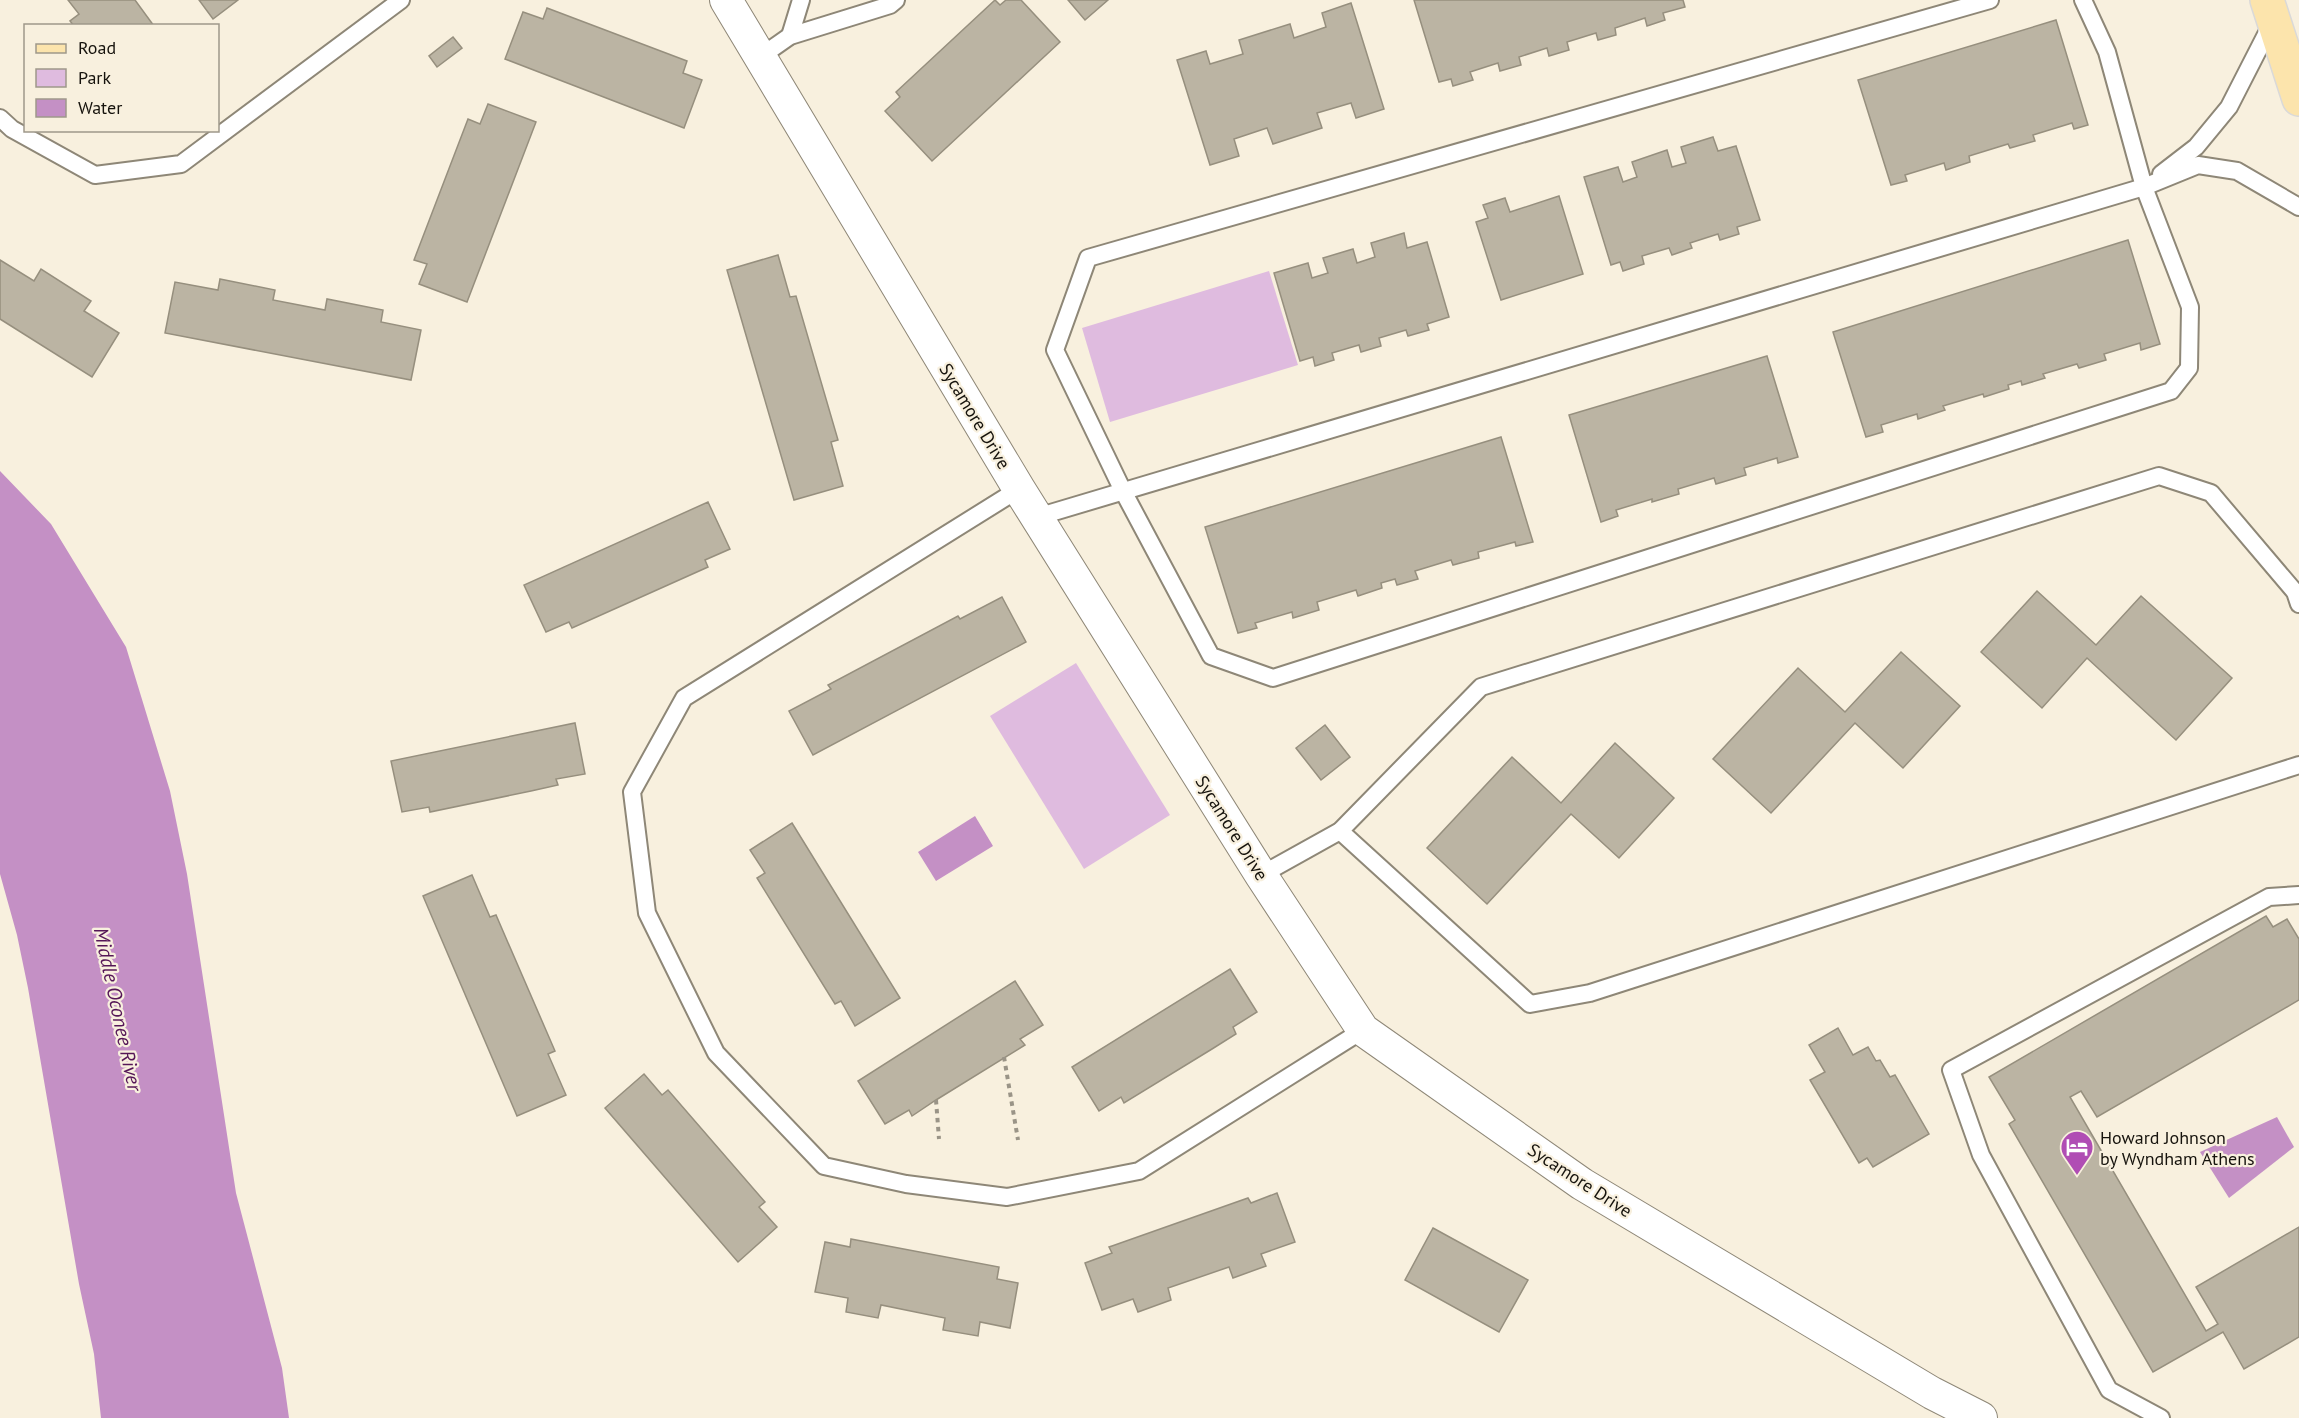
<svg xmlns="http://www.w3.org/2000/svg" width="2299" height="1418" viewBox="0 0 2299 1418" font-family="'PT Sans',sans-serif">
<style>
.green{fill:#dfbbdf}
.water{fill:#c490c5}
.building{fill:#bbb4a3;stroke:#968f7e;stroke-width:1.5}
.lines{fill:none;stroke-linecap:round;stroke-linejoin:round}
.lane-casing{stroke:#8e8777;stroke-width:20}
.street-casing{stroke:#8e8777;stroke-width:34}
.primary-casing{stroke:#dad9d8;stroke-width:36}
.path{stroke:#9a9487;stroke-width:4;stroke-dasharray:4.5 4.5;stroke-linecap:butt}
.lane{stroke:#fff;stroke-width:16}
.street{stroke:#fff;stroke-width:32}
.primary{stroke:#fce4ac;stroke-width:33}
.labels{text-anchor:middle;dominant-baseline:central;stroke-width:4.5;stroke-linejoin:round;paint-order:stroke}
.street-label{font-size:18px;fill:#16130d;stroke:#f8f0de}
.poi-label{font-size:18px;fill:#16130d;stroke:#f8f0de;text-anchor:start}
.water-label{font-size:20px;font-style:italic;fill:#551657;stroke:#f8f0de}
</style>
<rect width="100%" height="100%" fill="#f8f0de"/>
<!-- green -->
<g class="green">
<polygon points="1269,271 1298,365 1110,422 1082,328"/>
<polygon points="1076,663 1170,815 1084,869 990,716"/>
</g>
<!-- water -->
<g class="water">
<polygon points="0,471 51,524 126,647 170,791 187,874 236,1193 282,1368 289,1418 101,1418 94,1354 79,1284 28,988 17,935 0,874"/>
<polygon points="975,816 993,846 936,881 918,852"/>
<polygon points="2277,1117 2294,1147 2229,1198 2200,1152"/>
</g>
<!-- building -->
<g class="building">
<polygon points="68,0 135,0 154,26 74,26 70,21 79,14"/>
<polygon points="199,0 238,0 213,19"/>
<polygon points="995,0 1000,5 1006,0 1021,0 1060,42 932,161 885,111 900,97 896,92"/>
<polygon points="1068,0 1108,0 1085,20"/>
<polygon points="1414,0 1683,0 1685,7 1663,13 1665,20 1647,26 1645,18 1615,28 1616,35 1598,40 1596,33 1567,42 1569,50 1549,56 1547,48 1519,57 1521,65 1500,71 1498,63 1470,72 1473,80 1453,86 1451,79 1439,82"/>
<polygon points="1351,3 1384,109 1356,118 1351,103 1317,113 1322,128 1273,144 1267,128 1234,139 1239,156 1210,165 1177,60 1206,51 1210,64 1243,54 1239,40 1290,24 1294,38 1326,27 1322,13"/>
<polygon points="547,8 687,61 683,73 702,80 684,128 505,59 523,12 543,19"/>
<polygon points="2056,20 2088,125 2074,129 2072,123 2033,135 2035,141 2010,148 2008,144 1969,156 1970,162 1946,170 1944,163 1905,175 1907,181 1891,185 1858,80"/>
<polygon points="453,37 462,48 437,67 429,56"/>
<polygon points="488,104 536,122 467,302 419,284 427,264 414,260 468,119 480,124"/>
<polygon points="1713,137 1718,151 1736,146 1760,220 1737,227 1739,234 1720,240 1718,234 1690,243 1692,248 1672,255 1669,248 1642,256 1644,264 1623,271 1620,262 1611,265 1584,177 1618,167 1623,182 1637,177 1632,162 1667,150 1672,167 1686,163 1681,147"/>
<polygon points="1559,196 1583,274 1501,300 1476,222 1488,218 1483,205 1505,198 1510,212"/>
<polygon points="1404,233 1407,248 1427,242 1449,317 1427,324 1429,330 1408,336 1406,330 1379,338 1381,346 1361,352 1359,345 1332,353 1334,360 1315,366 1313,357 1300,361 1274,273 1308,263 1312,278 1328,273 1323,258 1353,249 1357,263 1375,257 1371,243"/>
<polygon points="2128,240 2160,344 2141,350 2140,343 2104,354 2106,360 2079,368 2077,364 2043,374 2045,378 2022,385 2021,381 2008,385 2009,389 1984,397 1983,394 1943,406 1945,410 1918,419 1917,414 1881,425 1883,432 1866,437 1833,332"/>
<polygon points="778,255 790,297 796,296 838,440 831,442 843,486 794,500 727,270"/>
<polygon points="0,260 34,281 41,269 91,301 84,311 119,333 92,377 0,319"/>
<polygon points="220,279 275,290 273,300 325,310 327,299 383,310 381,322 421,330 411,380 165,333 175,282 218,290"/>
<polygon points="1767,356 1798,457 1778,463 1777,458 1744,468 1746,475 1716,484 1714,478 1678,489 1679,494 1652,502 1652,499 1616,510 1618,516 1601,522 1569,415"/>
<polygon points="1501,437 1533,542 1516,546 1515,542 1478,552 1479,558 1453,565 1451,560 1415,571 1418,579 1397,585 1395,579 1381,583 1382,588 1358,596 1356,590 1317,602 1319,610 1293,618 1292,612 1255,623 1257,628 1238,633 1205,527"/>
<polygon points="708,502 730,549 705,560 708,567 572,628 569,622 546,632 524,585"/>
<polygon points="2037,591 2096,645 2141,596 2232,678 2176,740 2087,658 2042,708 1981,652"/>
<polygon points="1002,597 1026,642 813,755 789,711 831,689 828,685 958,616 960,619"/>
<polygon points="1901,652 1960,706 1903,768 1855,723 1771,813 1713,759 1798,668 1845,712"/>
<polygon points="575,723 585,774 556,779 558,785 531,791 430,812 429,807 402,812 391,761"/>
<polygon points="1325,725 1350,757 1321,780 1296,748"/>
<polygon points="1615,743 1674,798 1619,858 1571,814 1487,904 1427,848 1512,757 1561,803"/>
<polygon points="792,823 900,998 855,1026 841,1001 835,1004 757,878 765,873 750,850"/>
<polygon points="472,875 490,917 496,915 555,1051 548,1054 566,1095 517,1116 423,896"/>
<polygon points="2266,916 2273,927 2287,919 2299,939 2299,1000 2097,1117 2081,1091 2070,1097 2206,1331 2218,1324 2196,1287 2299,1227 2299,1337 2244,1369 2223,1332 2153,1372 2009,1124 2015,1120 1989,1077"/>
<polygon points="1230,969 1257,1012 1233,1027 1236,1034 1212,1049 1124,1103 1121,1097 1099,1111 1072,1067"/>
<polygon points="1015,981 1043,1025 1020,1039 1025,1045 936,1100 912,1116 909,1110 885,1124 858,1081"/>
<polygon points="1838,1028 1853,1055 1868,1047 1876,1061 1880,1060 1890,1077 1895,1075 1929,1134 1873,1167 1867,1158 1859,1163 1810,1080 1825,1072 1809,1045"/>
<polygon points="644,1074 662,1095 668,1090 765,1202 759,1207 777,1227 738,1262 605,1108"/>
<polygon points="1277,1193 1295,1242 1261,1254 1266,1266 1233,1278 1229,1267 1168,1288 1171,1300 1138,1312 1133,1299 1102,1310 1085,1263 1112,1253 1109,1247 1112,1246 1248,1198 1251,1203"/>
<polygon points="1433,1228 1528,1280 1499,1332 1405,1280"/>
<polygon points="851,1239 999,1267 997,1279 1018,1283 1010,1328 980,1322 978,1336 943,1330 945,1318 881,1305 878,1318 846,1312 848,1298 815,1292 825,1242 850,1247"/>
</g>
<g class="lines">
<defs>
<g id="lane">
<polyline points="1990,0 1088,258 1055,350 1123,491 1211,656 1273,678 2171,391 2189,368 2190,307 2144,187 2107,52 2083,0"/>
<polyline points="790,36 801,0"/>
<polyline points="760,57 790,36 890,5 896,0"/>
<polyline points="0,118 12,129 95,175 181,164 401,0"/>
<polyline points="2161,174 2196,147 2229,107 2273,21"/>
<polyline points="1019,489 684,698 632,792 647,913 716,1053 824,1166 906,1184 1007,1197 1139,1171 1363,1030"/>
<polyline points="1037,517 2144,187 2198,165 2237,171 2299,207"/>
<polyline points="1340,831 1530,1004 1590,993 2299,765"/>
<polyline points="1261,875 1340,831 1481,687 2159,476 2211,493 2295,592 2299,604"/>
<polyline points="2161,1418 2109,1390 1981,1155 1951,1070 2269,897 2299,895"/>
</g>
<polyline id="street" points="726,0 1019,489 1261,875 1363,1030 1582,1184 1932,1393 1981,1418"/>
<polyline id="primary" points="2267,0 2299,99"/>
</defs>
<!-- lane casing -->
<use href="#lane" class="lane-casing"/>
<!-- street casing -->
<use href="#street" class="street-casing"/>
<!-- primary casing -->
<use href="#primary" class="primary-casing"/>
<!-- path -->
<g class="path">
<polyline points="1004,1057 1018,1140"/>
<polyline points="936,1100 939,1139"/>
</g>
<!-- lane -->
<use href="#lane" class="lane"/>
<!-- street -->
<use href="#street" class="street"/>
<!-- primary -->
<use href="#primary" class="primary"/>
</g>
<!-- icons -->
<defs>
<symbol id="hotel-pin" viewBox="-11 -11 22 30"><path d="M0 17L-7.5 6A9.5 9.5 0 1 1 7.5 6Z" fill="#b04db4" stroke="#f8f0de"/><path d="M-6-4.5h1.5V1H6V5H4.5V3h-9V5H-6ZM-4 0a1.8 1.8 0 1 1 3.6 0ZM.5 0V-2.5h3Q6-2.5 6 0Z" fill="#fff"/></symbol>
</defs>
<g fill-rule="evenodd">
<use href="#hotel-pin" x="2058" y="1128" width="38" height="52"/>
</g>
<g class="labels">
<!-- street labels -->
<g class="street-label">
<text transform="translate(975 416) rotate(59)">Sycamore Drive</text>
<text transform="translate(1232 828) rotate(58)">Sycamore Drive</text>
<text transform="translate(1580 1180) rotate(33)">Sycamore Drive</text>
</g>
<!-- poi labels -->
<g class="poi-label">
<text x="2100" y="1137">Howard Johnson<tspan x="2100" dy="21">by Wyndham Athens</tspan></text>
</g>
<!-- water labels -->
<g class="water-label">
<text transform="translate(118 1009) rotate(78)">Middle Oconee River</text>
</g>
</g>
<!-- legend -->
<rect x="24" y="24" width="195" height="108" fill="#f8f0de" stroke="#9e988a" stroke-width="1.5"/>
<rect x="36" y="44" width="30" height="9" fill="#fce4ac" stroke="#9e988a" stroke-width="1.5"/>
<text x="78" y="54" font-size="18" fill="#16130d">Road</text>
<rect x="36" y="69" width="30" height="18" fill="#dfbbdf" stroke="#9e988a" stroke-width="1.5"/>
<text x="78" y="84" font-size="18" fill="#16130d">Park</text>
<rect x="36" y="99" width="30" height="18" fill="#c490c5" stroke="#9e988a" stroke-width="1.5"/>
<text x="78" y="114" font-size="18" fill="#16130d">Water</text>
</svg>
